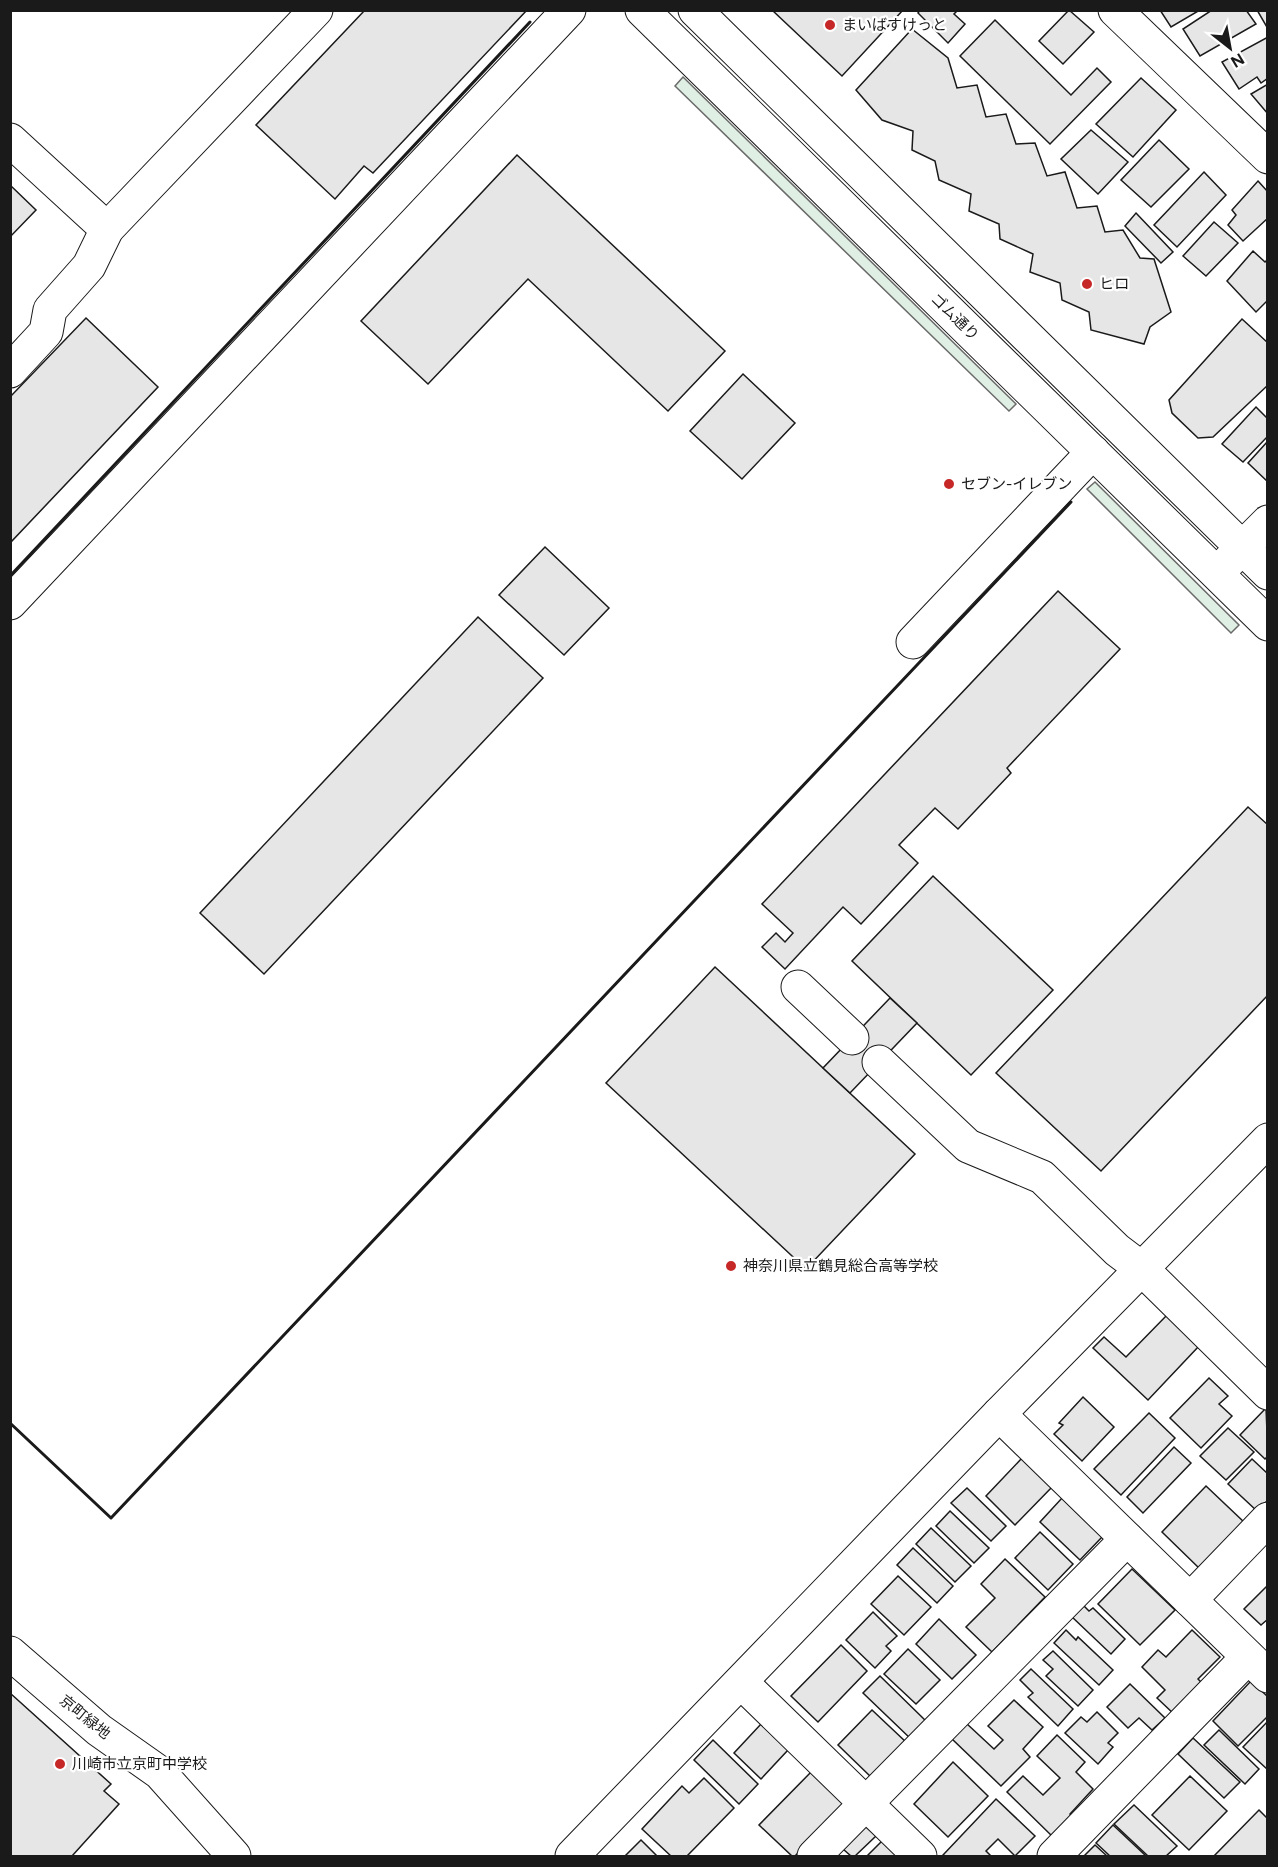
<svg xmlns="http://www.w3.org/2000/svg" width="1278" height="1867" viewBox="0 0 1278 1867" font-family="Figtree,'Noto Sans JP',sans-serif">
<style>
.green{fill:#e0efe3;stroke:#6a6a6a;stroke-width:1.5}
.building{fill:#e6e6e6;stroke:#1a1a1a;stroke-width:1.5}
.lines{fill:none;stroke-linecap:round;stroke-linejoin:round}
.minor-casing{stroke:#1a1a1a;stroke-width:35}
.minor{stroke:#fff;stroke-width:33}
.wall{stroke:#1a1a1a;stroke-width:3}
.poi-dot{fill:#c62828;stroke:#fff;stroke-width:2}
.labels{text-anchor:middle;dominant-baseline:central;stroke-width:4.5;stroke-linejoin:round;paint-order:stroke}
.poi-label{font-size:15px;fill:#1a1a1a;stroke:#fff;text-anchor:start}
.street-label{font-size:15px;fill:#1a1a1a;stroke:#fff}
</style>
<rect width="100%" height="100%" fill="#fff"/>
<!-- green -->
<g class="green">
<polygon points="683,77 1016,404 1009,411 675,86"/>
<polygon points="1095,482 1239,625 1231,633 1087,489"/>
</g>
<!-- building -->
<g class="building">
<polygon points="365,10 527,10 373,173 364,166 335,199 256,125"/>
<polygon points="772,10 903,10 842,76"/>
<polygon points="920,10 958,10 954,14 965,24 948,43 918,13"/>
<polygon points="1069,10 1094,32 1063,64 1039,41"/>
<polygon points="1160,10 1200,10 1171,27"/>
<polygon points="1212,10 1246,10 1256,24 1200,56 1183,29"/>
<polygon points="1257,10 1268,10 1268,29"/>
<polygon points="995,20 1071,95 1097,68 1111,82 1050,144 960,56"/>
<polygon points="912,29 948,58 957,88 977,85 986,117 1006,114 1016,144 1035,143 1047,176 1065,172 1077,208 1097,206 1105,232 1123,230 1140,258 1154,259 1171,312 1150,327 1144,344 1091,330 1089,312 1062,300 1060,283 1030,272 1033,254 1000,239 999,224 969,211 971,194 939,180 935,161 912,150 913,131 882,120 856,90"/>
<polygon points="1268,37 1268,78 1261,83 1257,77 1239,89 1222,62"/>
<polygon points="1141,78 1176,110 1133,157 1096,124"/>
<polygon points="1268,84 1268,114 1251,94"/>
<polygon points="1091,130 1128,162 1098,194 1061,159"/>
<polygon points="1159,140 1189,169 1151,207 1121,180"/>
<polygon points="517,155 725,351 668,411 528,279 428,384 361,321"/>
<polygon points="1204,172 1226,195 1177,247 1154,225"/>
<polygon points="1258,181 1268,192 1268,218 1243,241 1228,225 1236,215 1232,210"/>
<polygon points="10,185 36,210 10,237"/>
<polygon points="1136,213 1173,252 1161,263 1125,226"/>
<polygon points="1214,222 1238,243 1206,276 1183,256"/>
<polygon points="1253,251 1265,262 1268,259 1268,300 1256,312 1227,281"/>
<polygon points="86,318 158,387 10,543 10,397"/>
<polygon points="1242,319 1268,343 1268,385 1213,437 1198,438 1172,413 1169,400"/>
<polygon points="743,374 795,423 742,479 690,431"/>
<polygon points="1256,407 1268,419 1268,436 1243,462 1222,444"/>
<polygon points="1268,441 1268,482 1248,463"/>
<polygon points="545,547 609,608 564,655 499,595"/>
<polygon points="1058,591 1120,649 1007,768 1011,773 958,829 935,808 899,845 918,863 861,924 843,907 785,969 762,947 776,933 785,942 793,933 762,904"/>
<polygon points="478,617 543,678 264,974 200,913"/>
<polygon points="1248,807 1268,825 1268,995 1101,1171 996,1073"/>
<polygon points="933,876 1053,990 971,1075 852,961"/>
<polygon points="715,967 915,1154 806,1269 606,1083"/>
<polygon points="890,998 917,1023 850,1093 823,1068"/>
<polygon points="1167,1315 1199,1346 1148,1400 1093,1348 1104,1337 1126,1357"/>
<polygon points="1209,1378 1228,1396 1219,1404 1232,1416 1201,1448 1170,1418"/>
<polygon points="1083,1397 1114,1427 1082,1461 1054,1434 1063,1425 1059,1423"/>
<polygon points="1266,1408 1268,1456 1265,1459 1240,1435"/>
<polygon points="1149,1413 1175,1438 1121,1495 1094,1469"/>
<polygon points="1228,1428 1254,1452 1226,1480 1200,1456"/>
<polygon points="1174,1447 1191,1463 1143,1513 1127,1497"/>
<polygon points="1022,1458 1052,1487 1015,1525 986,1496"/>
<polygon points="1252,1459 1268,1474 1268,1500 1257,1511 1228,1484"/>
<polygon points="1206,1486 1245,1523 1200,1569 1162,1532"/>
<polygon points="967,1488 1006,1526 991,1541 951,1503"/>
<polygon points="1062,1498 1102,1537 1080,1560 1040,1522"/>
<polygon points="950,1511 989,1548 974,1563 936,1526"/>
<polygon points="931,1528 971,1566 955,1582 916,1544"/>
<polygon points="1040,1532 1073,1564 1048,1590 1015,1558"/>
<polygon points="913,1548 953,1586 937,1603 897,1565"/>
<polygon points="1005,1559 1045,1597 992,1652 966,1627 995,1598 981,1584"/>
<polygon points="1132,1569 1175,1610 1140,1645 1098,1604"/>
<polygon points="898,1576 931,1607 904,1635 871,1604"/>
<polygon points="1268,1585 1268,1619 1261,1625 1244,1609"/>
<polygon points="1082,1604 1089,1611 1093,1608 1125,1639 1111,1654 1071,1616"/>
<polygon points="873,1612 897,1636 886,1646 891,1651 875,1668 846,1640"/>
<polygon points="939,1619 976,1655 952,1679 916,1644"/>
<polygon points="1066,1630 1076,1640 1078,1637 1113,1670 1099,1685 1054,1643"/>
<polygon points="1192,1630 1220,1657 1198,1679 1204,1685 1175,1715 1157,1698 1165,1690 1142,1667 1158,1650 1166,1657"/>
<polygon points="841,1645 867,1671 818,1722 791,1696"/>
<polygon points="908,1649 940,1680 916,1704 884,1674"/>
<polygon points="1053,1651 1093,1690 1078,1706 1046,1676 1053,1669 1043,1660"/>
<polygon points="1031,1669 1073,1709 1058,1726 1028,1697 1033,1693 1020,1680"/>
<polygon points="880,1676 928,1723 912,1740 863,1693"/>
<polygon points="1251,1681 1268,1697 1268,1716 1238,1746 1213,1721"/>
<polygon points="1130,1684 1165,1718 1152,1730 1139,1718 1128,1728 1107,1707"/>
<polygon points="10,1693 111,1784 104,1791 119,1804 72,1856 10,1856"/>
<polygon points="1014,1700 1043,1727 1023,1749 1030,1757 1001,1786 951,1738 966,1723 994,1749 1003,1740 988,1726"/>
<polygon points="872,1710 907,1743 872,1778 838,1745"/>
<polygon points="1097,1712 1118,1733 1108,1743 1113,1747 1098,1764 1065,1733 1081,1717 1087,1722"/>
<polygon points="1268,1721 1268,1769 1267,1769 1243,1747"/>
<polygon points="761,1724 788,1750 761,1779 734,1753"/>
<polygon points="1219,1730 1259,1769 1245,1784 1204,1745"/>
<polygon points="1057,1735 1085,1762 1076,1772 1093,1789 1070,1814 1073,1818 1054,1838 1007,1792 1023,1776 1043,1795 1060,1778 1037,1756"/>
<polygon points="1193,1738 1240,1782 1224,1798 1178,1754"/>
<polygon points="713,1740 758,1784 739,1804 694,1760"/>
<polygon points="953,1762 988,1796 948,1837 914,1804"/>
<polygon points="813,1770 847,1803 795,1856 792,1856 759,1825"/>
<polygon points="1190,1776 1227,1811 1189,1850 1152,1815"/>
<polygon points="704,1778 734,1808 687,1856 671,1856 642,1829 682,1786 689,1793"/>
<polygon points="996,1799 1035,1836 1015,1856 998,1839 986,1851 991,1856 945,1856 943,1855"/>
<polygon points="1134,1805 1177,1846 1166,1856 1148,1856 1114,1824"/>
<polygon points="1259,1810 1268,1819 1268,1856 1214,1856"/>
<polygon points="1113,1825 1146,1856 1110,1856 1096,1843"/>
<polygon points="865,1826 876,1836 855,1856 851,1856 843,1849"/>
<polygon points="641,1840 657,1856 625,1856"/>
<polygon points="883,1840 900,1856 867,1856"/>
<polygon points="1095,1845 1107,1856 1084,1856"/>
</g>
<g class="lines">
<defs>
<g id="minor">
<polyline points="642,10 1268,624"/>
<polyline points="695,10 1268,573"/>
<polyline points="1115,10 1268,157"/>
<polyline points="10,140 107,229"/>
<polyline points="10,371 46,332 50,310 89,266 107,229 316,10"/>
<polyline points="1227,563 1268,522"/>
<polyline points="10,603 569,10"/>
<polyline points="913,642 1093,452"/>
<polyline points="798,987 852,1038"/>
<polyline points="879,1062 968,1146 1042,1177 1117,1250 1142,1269 1268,1393"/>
<polyline points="999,1414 1268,1676"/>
<polyline points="1190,1600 1268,1519"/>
<polyline points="10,1653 99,1730 160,1773 234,1856"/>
<polyline points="741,1682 920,1856"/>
<polyline points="572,1856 999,1414 1268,1140"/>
<polyline points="814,1856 1127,1539"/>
<polyline points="1054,1856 1248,1657"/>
</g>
</defs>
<!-- minor casing -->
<use href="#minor" class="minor-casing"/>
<!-- minor -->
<use href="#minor" class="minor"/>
<!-- wall -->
<g class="wall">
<polyline points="10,576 530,22"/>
<polyline points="10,1423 111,1518 1071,502"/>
</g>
</g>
<!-- markers -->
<g class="poi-dot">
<circle cx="830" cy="25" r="6"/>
<circle cx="1087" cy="284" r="6"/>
<circle cx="949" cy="484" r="6"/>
<circle cx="731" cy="1266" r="6"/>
<circle cx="60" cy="1764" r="6"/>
</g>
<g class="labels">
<!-- poi labels -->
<g class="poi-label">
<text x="842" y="25">まいばすけっと</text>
<text x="1099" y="284">ヒロ</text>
<text x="961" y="484">セブン-イレブン</text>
<text x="743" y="1266">神奈川県立鶴見総合高等学校</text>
<text x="72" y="1764">川崎市立京町中学校</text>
</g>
<!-- street labels -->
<g class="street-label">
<text transform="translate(955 317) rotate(44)">ゴム通り</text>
<text transform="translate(85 1717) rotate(39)">京町緑地</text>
</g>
</g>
<!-- border -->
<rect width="1278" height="1867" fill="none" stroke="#1a1a1a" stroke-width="24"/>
<!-- north arrow -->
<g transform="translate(1230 48) rotate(149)" stroke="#ffffff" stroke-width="4.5" paint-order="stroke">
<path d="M0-4.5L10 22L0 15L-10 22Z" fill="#1a1a1a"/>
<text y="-9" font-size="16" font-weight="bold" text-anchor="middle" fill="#1a1a1a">N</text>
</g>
</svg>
